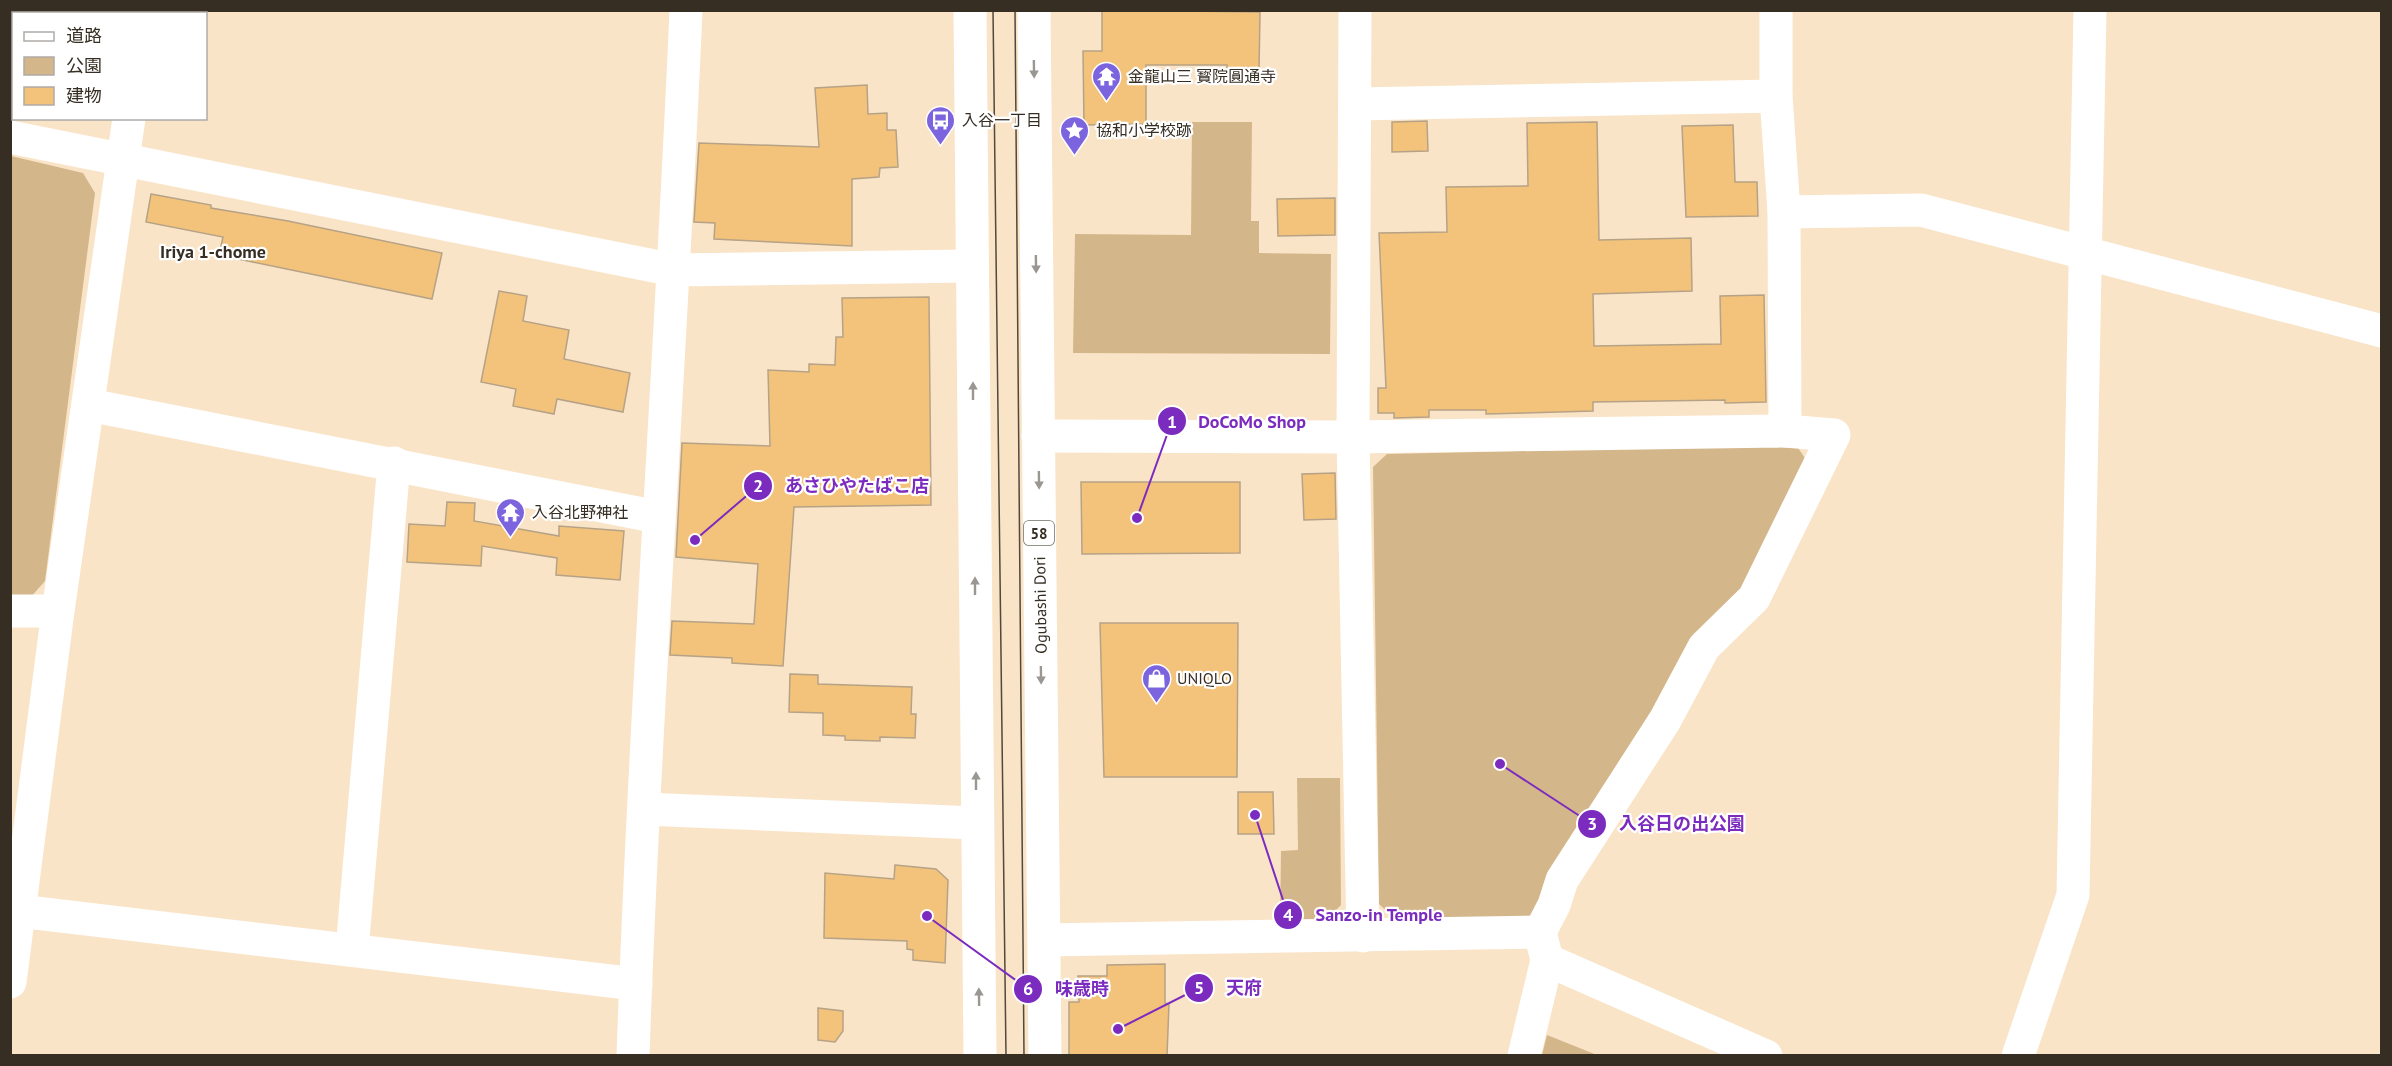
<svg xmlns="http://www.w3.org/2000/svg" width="2392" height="1066" viewBox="0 0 2392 1066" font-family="'PT Sans','Noto Sans JP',sans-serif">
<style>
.green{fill:#d4b68b}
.building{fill:#f3c37c;stroke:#b6a286;stroke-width:1.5}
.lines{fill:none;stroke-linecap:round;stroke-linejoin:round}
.minor{stroke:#fff;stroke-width:33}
.major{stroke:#fff;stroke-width:33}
.tram{stroke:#52483b;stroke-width:1.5}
.oneway{fill:#9a9691}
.labels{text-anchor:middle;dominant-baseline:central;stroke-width:4.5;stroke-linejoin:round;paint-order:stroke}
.shield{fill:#fff;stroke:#726d65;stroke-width:1.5}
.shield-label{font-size:15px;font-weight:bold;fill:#362e23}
.poi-label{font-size:16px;fill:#362e23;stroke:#fff;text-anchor:start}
.street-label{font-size:16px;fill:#362e23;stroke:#fff}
.neighbourhood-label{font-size:18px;font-weight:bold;fill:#362e23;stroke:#fff}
.leader{fill:none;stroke:#7b2cbf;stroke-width:2}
.callout-dot{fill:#7b2cbf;stroke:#fff;stroke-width:2}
.mark-label{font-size:18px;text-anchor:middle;font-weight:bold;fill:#fff}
.callout-label{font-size:18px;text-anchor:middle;font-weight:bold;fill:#7b2cbf;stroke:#fff;stroke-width:4.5;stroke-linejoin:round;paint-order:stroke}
</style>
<rect width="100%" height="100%" fill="#fae4c7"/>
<!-- green -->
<g class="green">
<polygon points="1192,122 1252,122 1251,221 1259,221 1259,253 1331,254 1330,354 1073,353 1075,234 1191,235"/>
<polygon points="11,156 83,173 95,193 45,581 30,598 11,598"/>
<polygon points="1796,445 1809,464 1750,587 1530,919 1397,921 1379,904 1373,467 1387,454"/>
<polygon points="1297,778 1340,778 1341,905 1325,921 1280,921 1281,851 1298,850"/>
<polygon points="1547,1035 1597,1055 1542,1055"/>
</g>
<!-- building -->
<g class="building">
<polygon points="1102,10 1260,12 1259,71 1227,71 1227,65 1146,65 1146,124 1084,125 1083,51 1102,51"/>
<polygon points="867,85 868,114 887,113 887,130 896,130 898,167 880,168 879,177 852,179 852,246 714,239 715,223 694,222 699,143 819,147 815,88"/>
<polygon points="1427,121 1428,151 1392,152 1392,122"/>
<polygon points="1597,122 1599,240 1691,238 1692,291 1593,294 1594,346 1721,344 1720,296 1764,295 1766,402 1725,403 1725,400 1593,402 1593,411 1486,414 1486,410 1429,410 1429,417 1394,418 1394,413 1378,413 1378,388 1386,388 1379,233 1447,232 1446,187 1528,186 1527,123"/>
<polygon points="1733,125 1735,182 1757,182 1758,216 1686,217 1682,126"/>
<polygon points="151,194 211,205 211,208 288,221 442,253 432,299 219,255 223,237 146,222"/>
<polygon points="1335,198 1335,235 1278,236 1277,199"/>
<polygon points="499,291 527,296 523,321 569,330 564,359 630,373 623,412 557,399 554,414 513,406 516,389 481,382"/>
<polygon points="929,297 931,505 794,507 783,666 732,663 732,658 670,655 672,621 754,624 758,564 676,557 682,443 770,446 768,370 809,372 809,364 835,365 836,337 843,337 842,298"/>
<polygon points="1335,473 1336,519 1304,520 1302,474"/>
<polygon points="1081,482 1240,482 1240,553 1082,554"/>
<polygon points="447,502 475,503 474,521 559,536 559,526 624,531 620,580 556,575 557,558 482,546 481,566 407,562 409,524 445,526"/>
<polygon points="1100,623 1238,623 1237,777 1104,777"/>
<polygon points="790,674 818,675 818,684 912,687 911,714 916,714 915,738 880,737 880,741 845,740 845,736 823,735 823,713 789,712"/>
<polygon points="1238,792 1273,792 1274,834 1238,834"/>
<polygon points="895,865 936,869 948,880 945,963 913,960 913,950 907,949 907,941 824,938 825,873 894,879"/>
<polygon points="1165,964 1165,1003 1169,1004 1167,1056 1069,1056 1069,1002 1079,1002 1078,976 1107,976 1107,965"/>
<polygon points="818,1008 843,1011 843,1031 835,1042 818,1040"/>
</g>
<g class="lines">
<!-- minor -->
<g class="minor">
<polyline points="1355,10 1353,437 1363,936"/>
<polyline points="1776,10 1776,96 1784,212 1785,431"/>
<polyline points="144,14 144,10"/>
<polyline points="1355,104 1776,96"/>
<polyline points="10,137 674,270 972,266"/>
<polyline points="1784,212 1921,210 2382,331"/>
<polyline points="89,405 658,517"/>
<polyline points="1038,436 1353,437 1785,431 1834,435 1754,598 1704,647 1665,720 1562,880 1554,905 1540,932 1547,960 1524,1056"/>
<polyline points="10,611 58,611"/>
<polyline points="644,809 976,823"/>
<polyline points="19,911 636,984"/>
<polyline points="1044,940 1540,932"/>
<polyline points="352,950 394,463"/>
<polyline points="1547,960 1766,1056"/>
<polyline points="10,982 58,611 129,118"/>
<path d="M 633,1056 C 645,707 671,359 686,10"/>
<polyline points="2018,1056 2073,895 2090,10"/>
</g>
<!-- major -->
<g class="major">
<polyline points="970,10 980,1056"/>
<polyline points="1034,10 1045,1056"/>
</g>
<!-- tram -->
<g class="tram">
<polyline points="993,10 1006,1056"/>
<polyline points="1015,10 1024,1056"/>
</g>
</g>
<!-- one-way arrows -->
<defs><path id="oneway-solid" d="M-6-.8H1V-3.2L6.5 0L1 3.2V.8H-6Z" transform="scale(1.5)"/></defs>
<g class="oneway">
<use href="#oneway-solid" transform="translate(1034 69) rotate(89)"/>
<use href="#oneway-solid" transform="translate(1036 264) rotate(89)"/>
<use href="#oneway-solid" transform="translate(973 391) rotate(-90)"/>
<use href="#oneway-solid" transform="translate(1039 480) rotate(89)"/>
<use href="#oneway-solid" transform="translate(975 586) rotate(-90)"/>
<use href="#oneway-solid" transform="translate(1041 675) rotate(89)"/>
<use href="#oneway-solid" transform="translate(976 781) rotate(-90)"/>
<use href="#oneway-solid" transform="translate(979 997) rotate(-91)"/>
</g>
<!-- icons -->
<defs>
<symbol id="temple-pin" viewBox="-11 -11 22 30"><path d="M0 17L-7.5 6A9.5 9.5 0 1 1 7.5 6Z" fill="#7d64df" stroke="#fff"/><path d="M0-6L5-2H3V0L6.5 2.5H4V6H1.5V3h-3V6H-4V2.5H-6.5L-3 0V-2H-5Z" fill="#fff"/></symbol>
<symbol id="bus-pin" viewBox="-11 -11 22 30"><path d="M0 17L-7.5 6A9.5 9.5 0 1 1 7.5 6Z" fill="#7d64df" stroke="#fff"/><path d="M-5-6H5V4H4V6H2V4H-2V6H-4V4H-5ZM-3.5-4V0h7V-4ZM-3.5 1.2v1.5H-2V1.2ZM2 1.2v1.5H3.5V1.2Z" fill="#fff"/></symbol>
<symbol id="sight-pin" viewBox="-11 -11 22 30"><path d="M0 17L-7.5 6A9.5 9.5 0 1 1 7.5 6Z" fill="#7d64df" stroke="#fff"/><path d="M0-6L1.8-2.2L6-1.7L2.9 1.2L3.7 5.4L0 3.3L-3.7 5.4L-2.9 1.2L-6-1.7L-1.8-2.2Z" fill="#fff"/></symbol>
<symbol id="shop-pin" viewBox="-11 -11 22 30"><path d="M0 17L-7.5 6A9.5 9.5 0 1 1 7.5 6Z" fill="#7d64df" stroke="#fff"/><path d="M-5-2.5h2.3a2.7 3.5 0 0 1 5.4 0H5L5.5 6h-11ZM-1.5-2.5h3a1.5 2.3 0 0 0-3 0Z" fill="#fff"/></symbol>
</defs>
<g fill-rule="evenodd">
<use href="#temple-pin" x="1090" y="60" width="33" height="45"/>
<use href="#bus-pin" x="924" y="104" width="33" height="45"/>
<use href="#sight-pin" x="1058" y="114" width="33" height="45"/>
<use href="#temple-pin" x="494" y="496" width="33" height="45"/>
<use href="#shop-pin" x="1140" y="662" width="33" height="45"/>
</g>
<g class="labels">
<!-- shield labels -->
<rect class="shield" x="1024" y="521" width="30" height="24" rx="4.5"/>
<g class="shield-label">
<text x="1039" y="533">58</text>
</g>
<!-- poi labels -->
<g class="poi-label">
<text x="1128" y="76">金龍山三 寳院圓通寺</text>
<text x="962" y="120">入谷一丁目</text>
<text x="1096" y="130">協和小学校跡</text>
<text x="532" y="512">入谷北野神社</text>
<text x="1177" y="678">UNIQLO</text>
</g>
<!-- street labels -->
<g class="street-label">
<text transform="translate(1040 605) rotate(-91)">Ogubashi Dori</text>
</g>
<!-- neighbourhood labels -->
<g class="neighbourhood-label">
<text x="213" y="251">Iriya 1-chome</text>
</g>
</g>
<!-- callouts -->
<path class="leader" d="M1137 518L1172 421M695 540L758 486M1500 764L1592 824M1255 815L1288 915M1118 1029L1199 988M927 916L1028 989"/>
<g class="callout-dot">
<circle cx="1137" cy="518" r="6"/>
<circle cx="695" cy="540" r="6"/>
<circle cx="1500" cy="764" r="6"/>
<circle cx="1255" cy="815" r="6"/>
<circle cx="1118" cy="1029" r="6"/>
<circle cx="927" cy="916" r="6"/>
<circle cx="1172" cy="421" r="15"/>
<circle cx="758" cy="486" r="15"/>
<circle cx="1592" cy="824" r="15"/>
<circle cx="1288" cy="915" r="15"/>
<circle cx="1199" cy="988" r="15"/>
<circle cx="1028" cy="989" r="15"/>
</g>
<g class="mark-label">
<text x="1172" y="428">1</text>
<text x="758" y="492">2</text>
<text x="1592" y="830">3</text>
<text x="1288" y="921">4</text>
<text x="1199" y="994">5</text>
<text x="1028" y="995">6</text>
</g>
<g class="callout-label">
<text x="1252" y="428">DoCoMo Shop</text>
<text x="857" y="492">あさひやたばこ店</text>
<text x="1682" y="830">入谷日の出公園</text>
<text x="1379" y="921">Sanzo-in Temple</text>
<text x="1244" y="994">天府</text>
<text x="1082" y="995">味歳時</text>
</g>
<!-- border -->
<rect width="2392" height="1066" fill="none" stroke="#362e23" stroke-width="24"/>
<!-- legend -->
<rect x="12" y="12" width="195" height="108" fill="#ffffff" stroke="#afaba7" stroke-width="1.5"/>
<rect x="24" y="32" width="30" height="9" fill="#ffffff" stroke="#afaba7" stroke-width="1.5"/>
<text x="66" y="42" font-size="18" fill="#362e23">道路</text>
<rect x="24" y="57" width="30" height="18" fill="#d4b68b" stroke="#afaba7" stroke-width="1.5"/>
<text x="66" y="72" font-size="18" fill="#362e23">公園</text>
<rect x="24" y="87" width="30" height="18" fill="#f3c37c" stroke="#afaba7" stroke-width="1.5"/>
<text x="66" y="102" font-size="18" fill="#362e23">建物</text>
</svg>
